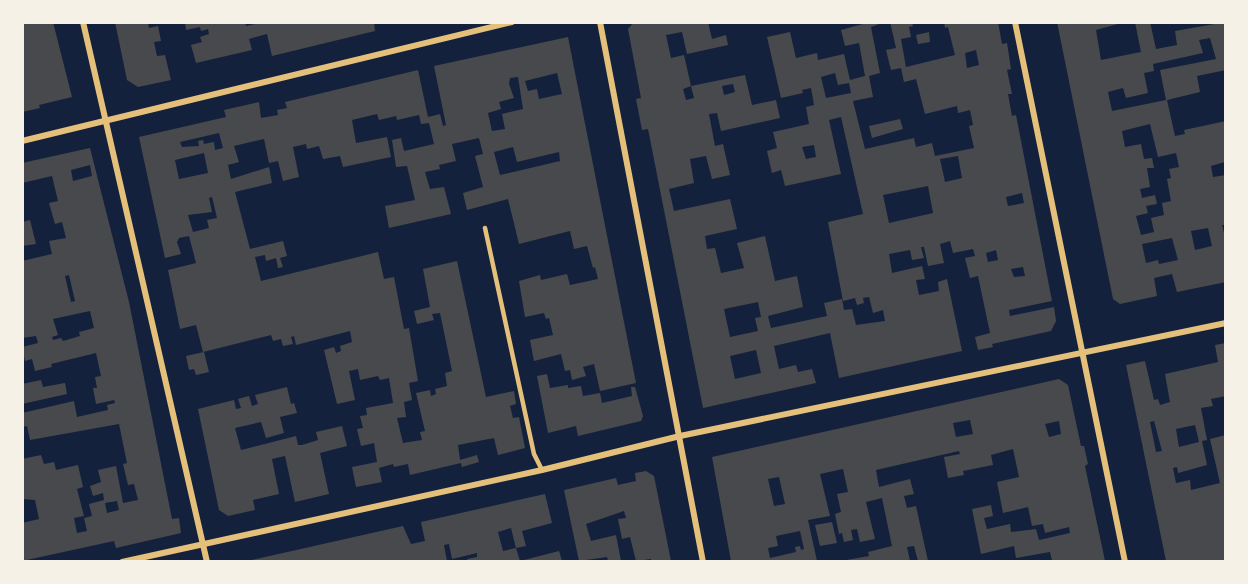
<svg xmlns="http://www.w3.org/2000/svg" width="1248" height="584" viewBox="0 0 1248 584" font-family="'Libre Baskerville',serif">
<style>
.building{fill:#48494c;fill-rule:evenodd}
.lines{fill:none;stroke-linecap:round;stroke-linejoin:round}
.service{stroke:#e5c07b;stroke-width:4.5}
.minor{stroke:#e5c07b;stroke-width:6}
</style>
<rect width="100%" height="100%" fill="#14213d"/>
<!-- building -->
<g class="building">
<polygon points="22,22 53,22 72,97 39,105 40,108 22,112"/>
<polygon points="115,22 148,22 149,28 158,26 161,41 154,42 157,56 165,55 171,80 138,87 127,80"/>
<polygon points="185,22 245,22 246,26 264,22 374,22 375,31 272,56 267,34 249,39 252,50 196,63 191,45 202,42 200,37 209,34 208,29 201,31 200,27 186,30"/>
<path d="M 634,22 L 708,22 L 712,39 L 726,35 L 728,45 L 687,54 L 682,32 L 666,35 L 671,58 L 684,55 L 691,86 L 683,89 L 686,100 L 694,98 L 691,86 L 745,75 L 752,105 L 776,100 L 780,118 L 721,131 L 717,113 L 709,114 L 715,146 L 723,144 L 730,175 L 712,179 L 706,156 L 690,159 L 694,183 L 669,189 L 674,211 L 730,199 L 737,229 L 705,236 L 707,249 L 715,248 L 721,273 L 744,268 L 737,243 L 765,236 L 775,281 L 797,276 L 803,307 L 768,316 L 771,328 L 827,316 L 824,303 L 842,299 L 844,310 L 852,309 L 856,325 L 885,321 L 883,310 L 873,313 L 869,297 L 863,298 L 864,303 L 857,305 L 855,298 L 843,301 L 828,222 L 863,214 L 841,117 L 829,120 L 841,174 L 785,186 L 781,170 L 772,173 L 767,151 L 777,148 L 773,132 L 809,124 L 806,107 L 814,105 L 811,88 L 802,90 L 803,93 L 781,98 L 767,37 L 790,32 L 796,58 L 817,53 L 818,60 L 844,54 L 850,80 L 865,76 L 859,43 L 845,46 L 841,30 L 870,22 L 885,22 L 871,27 L 880,73 L 869,76 L 873,97 L 853,101 L 865,149 L 914,138 L 916,147 L 932,143 L 935,156 L 974,148 L 969,126 L 973,125 L 970,110 L 958,113 L 957,106 L 925,114 L 916,79 L 904,82 L 901,68 L 891,70 L 886,50 L 896,48 L 890,22 L 912,22 L 913,26 L 909,27 L 911,37 L 901,39 L 906,67 L 955,55 L 948,27 L 945,28 L 944,22 L 998,22 L 1002,44 L 1007,43 L 1011,69 L 1007,70 L 1012,94 L 1008,94 L 1012,116 L 1016,115 L 1052,301 L 1009,310 L 1010,316 L 1054,307 L 1056,321 L 1051,331 L 992,344 L 993,347 L 978,350 L 975,337 L 990,333 L 978,276 L 970,278 L 965,258 L 975,256 L 973,249 L 953,253 L 950,241 L 940,244 L 944,263 L 928,266 L 924,247 L 921,247 L 924,258 L 912,260 L 910,250 L 889,254 L 892,273 L 922,266 L 925,279 L 916,280 L 919,295 L 939,291 L 938,282 L 947,279 L 962,351 L 839,378 L 830,333 L 774,346 L 779,369 L 796,365 L 798,372 L 812,369 L 816,383 L 703,408 L 648,129 L 642,130 L 636,99 L 641,98 L 628,29 ZM 976,50 L 979,65 L 967,68 L 965,53 ZM 835,73 L 838,85 L 849,83 L 851,93 L 826,98 L 821,77 ZM 733,84 L 735,92 L 724,95 L 722,86 ZM 814,145 L 816,157 L 806,159 L 802,147 ZM 958,156 L 962,178 L 945,182 L 940,159 ZM 928,186 L 933,213 L 889,223 L 883,195 ZM 1022,193 L 1024,203 L 1008,206 L 1006,197 ZM 996,250 L 998,260 L 988,262 L 986,253 ZM 1023,267 L 1025,276 L 1014,277 L 1011,269 ZM 758,302 L 761,317 L 755,318 L 758,331 L 730,337 L 724,309 ZM 756,350 L 761,373 L 735,379 L 730,356 Z"/>
<path d="M 1057,22 L 1125,22 L 1096,30 L 1101,60 L 1141,52 L 1135,22 L 1150,22 L 1156,49 L 1177,45 L 1175,31 L 1226,22 L 1226,70 L 1197,76 L 1200,92 L 1167,100 L 1175,136 L 1185,134 L 1184,130 L 1226,121 L 1225,162 L 1211,166 L 1213,177 L 1226,175 L 1226,225 L 1222,225 L 1226,241 L 1226,282 L 1177,292 L 1172,274 L 1154,278 L 1157,296 L 1120,304 L 1113,299 ZM 1210,38 L 1216,59 L 1160,70 L 1166,100 L 1112,111 L 1108,92 L 1123,88 L 1126,98 L 1148,93 L 1144,73 L 1154,71 L 1153,64 L 1203,53 L 1199,40 ZM 1150,124 L 1158,157 L 1176,153 L 1179,167 L 1169,169 L 1171,178 L 1167,179 L 1171,201 L 1162,203 L 1164,215 L 1151,218 L 1154,232 L 1141,235 L 1136,216 L 1148,213 L 1146,206 L 1157,204 L 1155,195 L 1142,198 L 1140,189 L 1150,187 L 1147,168 L 1154,168 L 1152,158 L 1144,159 L 1141,144 L 1125,147 L 1122,131 ZM 1208,228 L 1212,246 L 1195,250 L 1191,231 ZM 1172,238 L 1178,260 L 1159,264 L 1158,260 L 1146,263 L 1142,244 Z"/>
<polygon points="929,32 930,42 918,44 916,35"/>
<path d="M 568,37 L 636,383 L 600,391 L 594,364 L 583,367 L 586,376 L 572,380 L 570,370 L 565,371 L 561,354 L 534,361 L 530,340 L 553,335 L 549,318 L 546,319 L 544,313 L 525,317 L 519,281 L 540,275 L 541,280 L 567,274 L 570,285 L 598,279 L 595,267 L 593,268 L 587,246 L 574,249 L 570,231 L 519,244 L 508,199 L 467,210 L 463,193 L 483,187 L 475,156 L 483,154 L 479,138 L 452,144 L 456,161 L 439,165 L 440,169 L 425,172 L 430,189 L 444,187 L 451,214 L 389,228 L 385,206 L 415,200 L 407,166 L 396,167 L 392,140 L 401,138 L 404,151 L 434,144 L 429,123 L 421,124 L 419,115 L 397,120 L 396,116 L 379,120 L 377,114 L 352,120 L 356,143 L 387,137 L 391,157 L 343,167 L 340,156 L 323,159 L 319,146 L 307,149 L 306,144 L 293,147 L 299,177 L 283,181 L 278,161 L 269,163 L 264,139 L 234,146 L 239,162 L 228,165 L 231,179 L 269,167 L 272,183 L 235,192 L 250,249 L 283,241 L 287,256 L 280,258 L 283,267 L 278,268 L 276,258 L 266,261 L 265,255 L 255,257 L 261,281 L 378,252 L 384,279 L 394,277 L 404,329 L 409,328 L 418,381 L 409,383 L 412,400 L 404,402 L 406,417 L 397,418 L 403,443 L 422,440 L 420,432 L 425,431 L 416,393 L 430,390 L 431,396 L 436,394 L 435,389 L 447,386 L 445,373 L 452,371 L 440,313 L 432,314 L 434,320 L 417,324 L 414,311 L 430,307 L 423,269 L 457,261 L 486,397 L 514,391 L 516,404 L 510,406 L 513,418 L 519,417 L 525,448 L 498,455 L 494,438 L 458,445 L 460,460 L 477,455 L 479,462 L 462,467 L 461,463 L 410,475 L 408,464 L 394,467 L 393,464 L 379,468 L 382,482 L 356,487 L 352,467 L 377,462 L 374,443 L 361,446 L 357,429 L 363,428 L 360,416 L 367,415 L 366,408 L 393,403 L 389,378 L 380,380 L 378,376 L 360,380 L 358,369 L 349,371 L 355,400 L 337,404 L 324,350 L 334,347 L 336,353 L 341,351 L 340,346 L 352,342 L 350,331 L 296,345 L 294,336 L 291,337 L 293,344 L 283,346 L 281,339 L 273,341 L 271,335 L 203,352 L 196,325 L 180,329 L 168,270 L 196,263 L 189,236 L 179,238 L 177,242 L 181,254 L 165,258 L 139,137 L 226,117 L 224,110 L 259,102 L 261,118 L 278,115 L 277,110 L 287,108 L 285,102 L 418,70 L 428,117 L 440,114 L 443,126 L 446,125 L 434,66 ZM 557,73 L 562,94 L 539,99 L 537,89 L 528,91 L 525,81 ZM 518,77 L 523,109 L 502,114 L 505,129 L 492,131 L 488,113 L 501,109 L 499,102 L 514,98 L 509,84 L 510,78 ZM 219,133 L 223,148 L 215,150 L 214,142 L 204,144 L 203,140 L 198,141 L 199,146 L 182,147 L 180,142 ZM 513,147 L 517,162 L 559,152 L 560,161 L 500,175 L 494,152 ZM 204,153 L 208,173 L 179,179 L 175,160 ZM 212,197 L 217,218 L 207,220 L 209,228 L 193,232 L 188,215 L 212,212 L 209,198 Z"/>
<polygon points="900,119 903,129 872,138 869,126"/>
<path d="M 90,148 L 129,302 L 172,519 L 179,518 L 181,533 L 116,548 L 114,541 L 22,561 L 22,523 L 39,519 L 35,500 L 22,499 L 22,459 L 41,455 L 44,464 L 54,462 L 56,470 L 78,465 L 83,487 L 77,489 L 84,516 L 74,518 L 77,533 L 87,531 L 84,518 L 92,516 L 89,504 L 104,500 L 103,493 L 93,496 L 90,486 L 101,482 L 98,470 L 116,466 L 123,503 L 138,500 L 134,484 L 128,485 L 123,464 L 127,463 L 119,424 L 30,440 L 27,426 L 22,427 L 22,413 L 74,401 L 77,417 L 108,410 L 107,405 L 115,403 L 114,400 L 96,404 L 93,388 L 97,388 L 95,377 L 101,376 L 96,353 L 51,364 L 52,367 L 35,371 L 32,359 L 25,361 L 22,347 L 38,343 L 36,336 L 22,338 L 22,261 L 52,254 L 49,241 L 66,238 L 62,222 L 55,224 L 49,203 L 58,201 L 52,176 L 22,183 L 22,163 ZM 90,165 L 92,176 L 73,181 L 71,170 ZM 69,275 L 75,301 L 71,302 L 65,276 ZM 90,311 L 94,328 L 79,332 L 80,336 L 63,341 L 61,338 L 53,340 L 52,337 L 58,335 L 53,319 ZM 117,501 L 119,510 L 107,513 L 105,503 Z"/>
<polygon points="30,220 36,244 22,246 22,222"/>
<path d="M 1226,343 L 1226,396 L 1211,399 L 1213,406 L 1201,408 L 1207,440 L 1202,441 L 1207,465 L 1178,473 L 1177,467 L 1173,468 L 1176,483 L 1190,480 L 1191,490 L 1220,483 L 1210,439 L 1226,435 L 1226,561 L 1166,561 L 1126,365 L 1145,361 L 1154,400 L 1158,399 L 1160,405 L 1170,402 L 1165,374 L 1218,362 L 1215,345 ZM 1154,421 L 1162,451 L 1156,452 L 1150,422 ZM 1195,425 L 1199,442 L 1179,447 L 1176,429 Z"/>
<polygon points="204,352 209,372 196,375 194,369 189,370 186,356"/>
<polygon points="547,374 550,388 568,385 568,388 581,386 583,396 600,393 602,403 632,396 631,387 635,387 643,416 641,421 578,436 576,426 548,433 537,376"/>
<path d="M 1059,379 L 1068,385 L 1081,446 L 1084,446 L 1088,464 L 1085,466 L 1105,561 L 1052,561 L 1050,552 L 1016,558 L 1014,546 L 981,554 L 972,509 L 991,505 L 993,516 L 984,518 L 987,529 L 1010,524 L 1011,532 L 1036,529 L 1039,540 L 1070,533 L 1069,527 L 1045,533 L 1043,524 L 1032,526 L 1028,507 L 1003,513 L 997,482 L 1019,477 L 1013,449 L 991,455 L 993,465 L 963,471 L 964,475 L 948,478 L 944,457 L 960,454 L 959,451 L 876,470 L 879,487 L 910,479 L 914,494 L 904,496 L 907,508 L 916,506 L 928,561 L 918,561 L 914,546 L 907,547 L 910,561 L 841,561 L 869,556 L 868,552 L 892,546 L 882,498 L 866,502 L 875,539 L 860,542 L 857,529 L 851,530 L 853,540 L 844,542 L 842,533 L 839,534 L 835,514 L 841,512 L 837,494 L 848,492 L 843,469 L 820,474 L 830,516 L 808,520 L 817,561 L 731,561 L 712,457 ZM 970,420 L 973,434 L 956,437 L 953,423 ZM 1059,421 L 1061,434 L 1049,437 L 1045,424 ZM 779,477 L 785,504 L 774,506 L 768,479 ZM 800,531 L 804,549 L 801,550 L 800,546 L 795,547 L 796,552 L 770,558 L 768,548 L 778,546 L 776,536 Z"/>
<polygon points="41,380 43,387 65,383 67,394 22,404 22,384"/>
<polygon points="287,387 291,404 294,403 297,413 280,417 284,433 266,438 261,422 235,428 241,450 296,436 298,445 302,445 318,440 316,432 342,426 347,446 320,453 329,494 295,502 285,456 272,459 279,494 253,500 255,510 228,516 219,510 198,409 234,400 236,409 241,408 238,399 249,396 252,406 258,404 255,395"/>
<polygon points="646,471 654,476 671,561 651,561 651,559 636,561 630,537 622,539 618,519 626,518 624,511 586,524 591,541 616,535 621,561 608,561 607,557 579,561 564,490 616,478 618,485 636,481 635,473"/>
<polygon points="545,494 552,523 522,531 526,546 516,548 511,528 498,532 503,551 516,548 520,561 468,561 467,559 477,557 477,553 452,559 449,544 444,545 447,561 247,561 403,526 411,544 425,541 421,522"/>
<polygon points="832,522 837,543 820,546 815,525"/>
<polygon points="559,551 562,561 520,561"/>
</g>
<g class="lines">
<!-- service -->
<polyline class="service" points="485,228 534,454 542,470"/>
<!-- minor -->
<g class="minor">
<polyline points="83,22 207,562"/>
<polyline points="600,22 703,562"/>
<polyline points="1015,22 1125,562"/>
<polyline points="22,141 512,22"/>
<polyline points="122,562 542,470 680,436 1226,323"/>
</g>
</g>
<!-- border -->
<rect width="1248" height="584" fill="none" stroke="#f6f1e7" stroke-width="48"/>
</svg>
